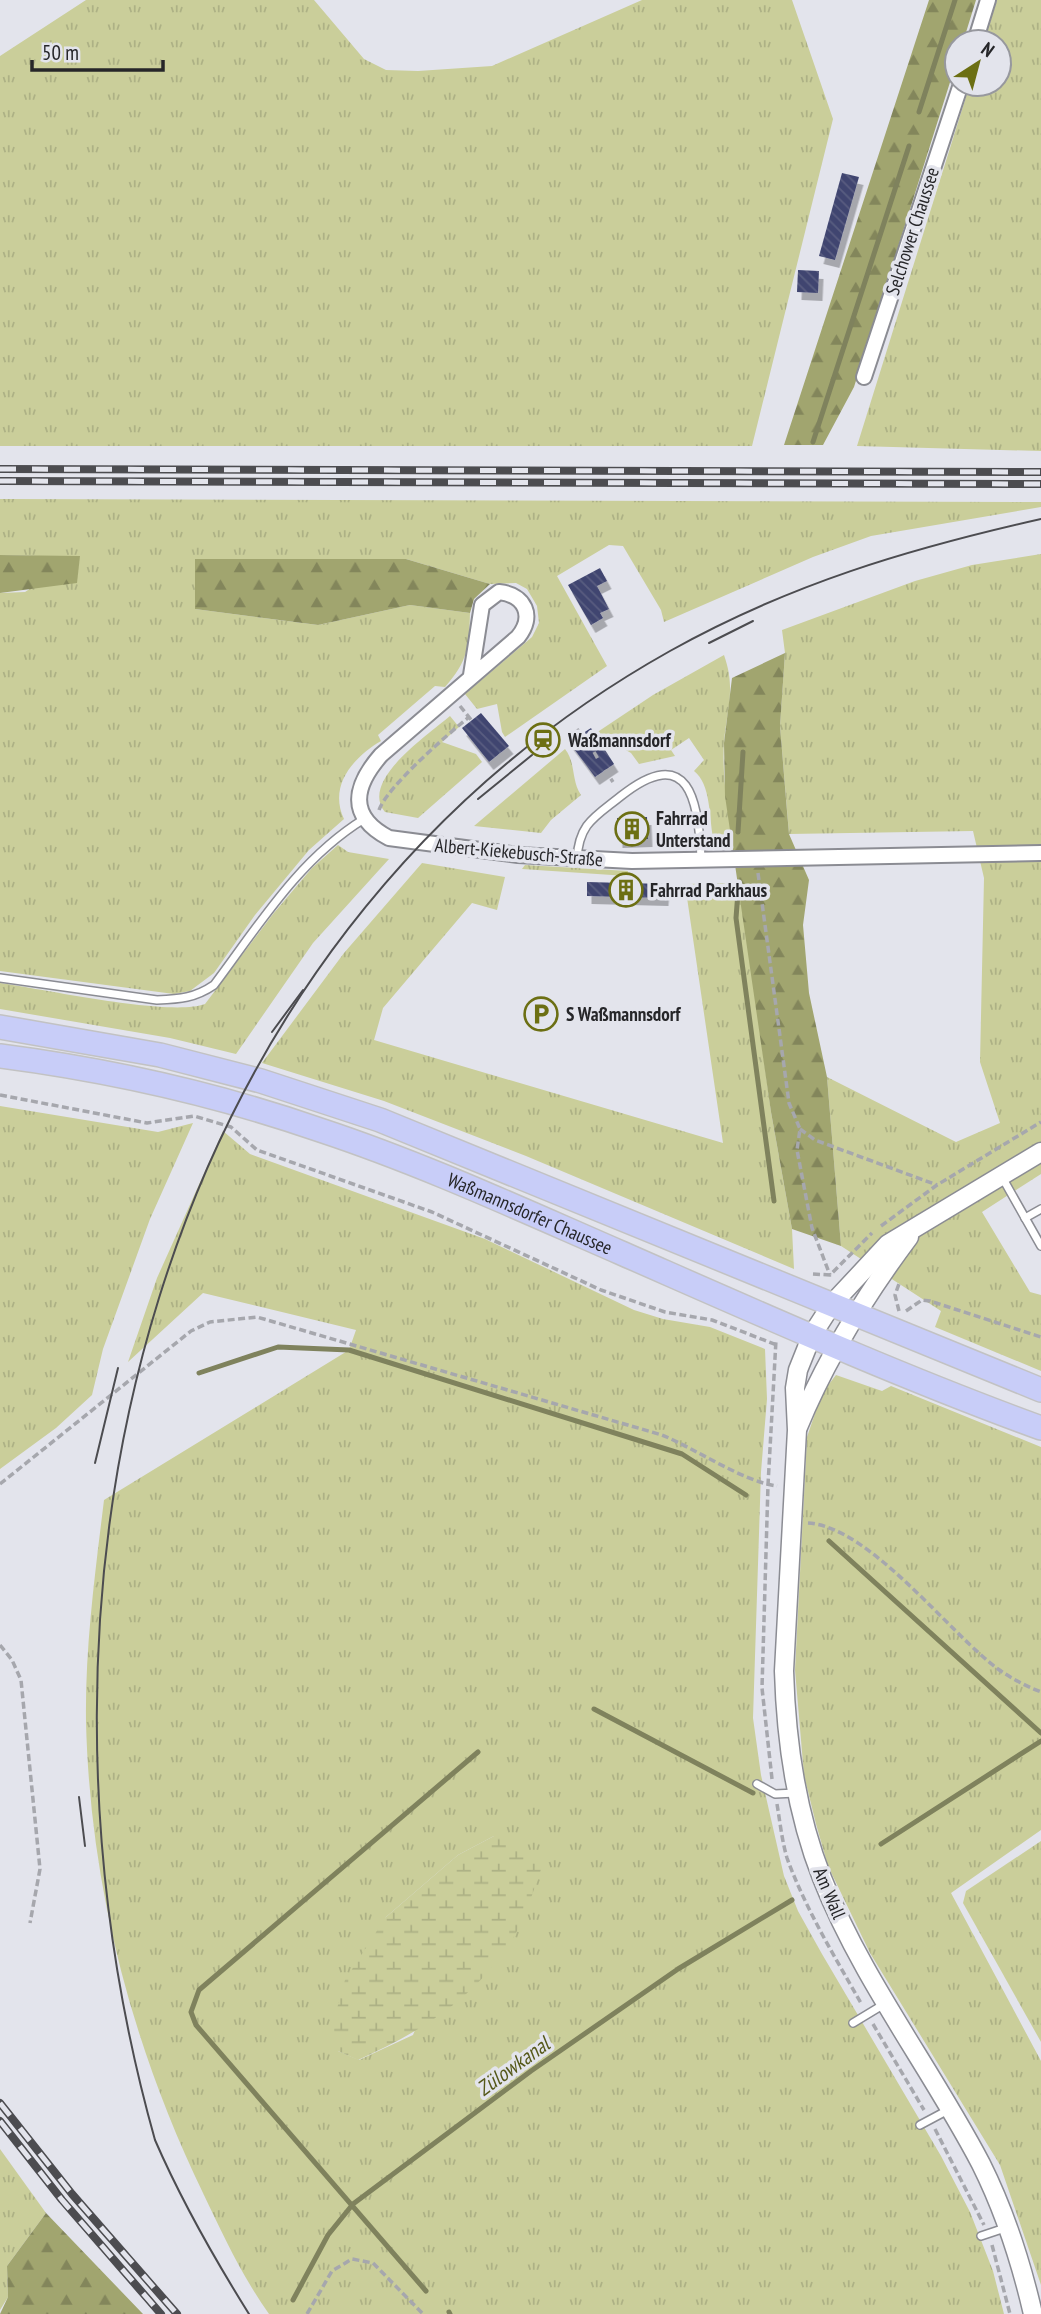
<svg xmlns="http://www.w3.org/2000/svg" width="1041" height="2314" viewBox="0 0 1041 2314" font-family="'PT Sans Narrow',sans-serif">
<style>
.grass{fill:url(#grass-tufts);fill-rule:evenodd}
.forest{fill:url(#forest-firs)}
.wetland{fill:url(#wetland-marsh)}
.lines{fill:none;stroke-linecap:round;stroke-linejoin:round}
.stream{stroke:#7f825d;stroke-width:5}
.building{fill:url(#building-back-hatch);filter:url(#shadow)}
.service-casing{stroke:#8b8c93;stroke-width:10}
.minor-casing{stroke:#8b8c93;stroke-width:18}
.tertiary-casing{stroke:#8b8c93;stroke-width:21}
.primary-casing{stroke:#c2c2c3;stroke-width:26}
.path{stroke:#a6a7ad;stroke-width:3.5;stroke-dasharray:7 3.5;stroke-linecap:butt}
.service{stroke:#fff;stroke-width:7}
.minor{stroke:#fff;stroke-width:14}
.tertiary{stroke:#fff;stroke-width:18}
.primary{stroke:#c8cdf8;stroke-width:23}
.tram{stroke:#4c4c50;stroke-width:2}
.rail-casing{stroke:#4c4c50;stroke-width:8}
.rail{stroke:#e3e4ec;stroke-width:5;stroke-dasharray:16;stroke-linecap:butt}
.labels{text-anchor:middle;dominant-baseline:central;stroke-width:7;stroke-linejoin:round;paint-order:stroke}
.street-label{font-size:19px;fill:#262629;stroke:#e3e4ec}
.poi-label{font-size:19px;font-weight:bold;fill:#262629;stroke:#e3e4ec;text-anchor:start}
.water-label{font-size:21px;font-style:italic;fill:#55581a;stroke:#e3e4ec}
</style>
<defs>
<pattern id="grass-tufts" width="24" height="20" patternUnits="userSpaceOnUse" patternTransform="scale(1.75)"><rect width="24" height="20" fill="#cace9a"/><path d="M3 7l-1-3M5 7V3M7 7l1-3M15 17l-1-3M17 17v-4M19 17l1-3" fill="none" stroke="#adb185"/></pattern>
<pattern id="forest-firs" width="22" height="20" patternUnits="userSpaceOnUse" patternTransform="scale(1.75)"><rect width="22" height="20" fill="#a1a56f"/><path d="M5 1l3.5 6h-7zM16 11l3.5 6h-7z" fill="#83865b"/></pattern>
<pattern id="wetland-marsh" width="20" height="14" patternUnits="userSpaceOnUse" patternTransform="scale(1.75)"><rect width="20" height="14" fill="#cace9a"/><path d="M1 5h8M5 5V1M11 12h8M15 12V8" fill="none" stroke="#adb185"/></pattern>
<pattern id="building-back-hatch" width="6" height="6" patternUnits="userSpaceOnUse" patternTransform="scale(1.75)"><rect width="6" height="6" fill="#404570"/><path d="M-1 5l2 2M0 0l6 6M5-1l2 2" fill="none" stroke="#595d80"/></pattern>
<filter id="shadow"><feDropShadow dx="4.5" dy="8" stdDeviation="0" flood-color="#0004"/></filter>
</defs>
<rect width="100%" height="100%" fill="#e3e4ec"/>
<!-- grass -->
<g class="grass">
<polygon points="86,0 314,0 364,59 386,70 418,71 492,66 642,0 792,0 833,119 752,446 0,446 0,56"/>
<polygon points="997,0 1041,0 1041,451 857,446 970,84 999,84 999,42 984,42"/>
<path d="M 0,499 L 1041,502 L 1041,507 L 871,536 L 813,557 L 664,622 L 661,610 L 623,546 L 609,545 L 557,576 L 607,666 L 505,737 L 502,732 L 497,704 L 477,709 L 465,694 L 532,637 L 539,623 L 537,606 L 527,589 L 516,583 L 490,584 L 406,559 L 195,559 L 195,609 L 318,625 L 410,605 L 470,613 C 469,647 468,661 445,687 L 435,686 L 378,735 L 381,741 C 354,757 328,785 344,819 L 309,850 L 255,915 L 214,973 L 190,991 L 174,994 L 0,971 L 0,593 L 25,592 L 79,557 L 0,555 Z"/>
<polygon points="1041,554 1041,1174 982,1212 1030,1292 1041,1295 1041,1371 935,1327 941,1311 841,1246 827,1077 956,1142 1000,1123 980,1062 984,878 973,831 789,834 780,726 785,653 782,630 915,581 972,565"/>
<path d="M 724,655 C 736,689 727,708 724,742 C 722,774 727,805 732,836 L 713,837 C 709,817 711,784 694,771 L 704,760 L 689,738 L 671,750 L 675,756 L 639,764 L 631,753 L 596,733 L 653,695 Z"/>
<path d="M 450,716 L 459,727 L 442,742 L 476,754 L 482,762 L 418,818 L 385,812 C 359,781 428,735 450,716 Z"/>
<path d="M 565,749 C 576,763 571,780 581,795 L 551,820 L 541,833 L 474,826 Z"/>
<path d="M 338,845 L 348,852 L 389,859 L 313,943 L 236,1054 L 170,1038 L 0,1009 L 0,983 C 44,989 170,1017 205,1004 L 273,914 L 312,868 Z"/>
<polygon points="422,863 505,877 497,910 472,903 383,1008 374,1040 723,1143 685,884 740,883 771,1112 792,1229 794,1269 526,1156 384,1101 262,1063 344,953"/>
<polygon points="525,865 628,871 627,876 522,869"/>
<polygon points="0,1106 158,1132 193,1123 150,1219 103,1349 92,1395 56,1428 0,1469"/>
<path d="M 223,1131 L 250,1154 L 485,1239 L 634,1310 L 663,1319 L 710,1327 L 765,1349 L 767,1399 L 761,1472 L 753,1718 L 761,1775 L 784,1876 L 798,1911 L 822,1954 L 941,2156 L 970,2212 L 993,2271 L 1004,2314 L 269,2314 C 242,2276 223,2235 203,2193 C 132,2046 90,1886 86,1722 C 85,1647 95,1574 104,1500 L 349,1350 L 356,1330 L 203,1293 L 128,1362 L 157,1278 ZM 494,1836 L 413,2035 L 359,2060 L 338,2051 L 386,1917 L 458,1855 Z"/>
<polygon points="836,1375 882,1391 891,1386 1041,1447 1041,1830 951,1893 1041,2061 1041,2285 1000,2165 870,1953 828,1866 816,1824 804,1775 795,1670 807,1437 822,1393"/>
<polygon points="1041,1841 1041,2042 963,1903 966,1891"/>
<polygon points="0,2149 46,2213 7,2266 8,2297 0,2310"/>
</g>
<!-- forest -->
<g class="forest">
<polygon points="929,0 976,0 963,42 957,42 957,60 854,387 823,445 784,445"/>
<polygon points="0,555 80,556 77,583 0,593"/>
<polygon points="195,559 406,559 490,584 474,599 470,613 410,605 318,625 195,609"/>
<polygon points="785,653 780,726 787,811 789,834 809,880 803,925 809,993 827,1077 841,1246 792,1229 771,1112 725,796 724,743 732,678"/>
<polygon points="46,2213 143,2314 0,2314 8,2297 7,2266"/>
</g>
<!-- wetland -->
<path class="wetland" d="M 494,1836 L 521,1844 L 542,1867 C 534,1888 527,1913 516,1933 C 478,1997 424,2030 358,2060 L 338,2051 L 331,2030 L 345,1980 L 386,1917 L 458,1855 Z"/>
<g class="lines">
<!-- stream -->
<g class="stream">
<polyline points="919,112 955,0"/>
<polyline points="813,442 909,146"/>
<polyline points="738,832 743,752"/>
<polyline points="738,892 736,918 774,1201"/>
<polyline points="199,1373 278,1347 349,1350 682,1454 746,1495"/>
<polyline points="829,1541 1041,1733"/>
<polyline points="594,1709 753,1793"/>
<polyline points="881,1844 1041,1741"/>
<polyline points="426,2291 196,2025 191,2012 199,1990 478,1752"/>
<polyline points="293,2300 328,2235 353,2204 531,2071 678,1969 792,1900"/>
<polyline points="449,2312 450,2314"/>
</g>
</g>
<!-- building -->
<g class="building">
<polygon points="842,173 859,177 835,260 819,256"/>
<polygon points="798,270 819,271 818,293 797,292"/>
<polygon points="600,568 607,581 597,586 609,609 600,613 603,618 591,625 568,585"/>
<polygon points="481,713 509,746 489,762 462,728"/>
<polygon points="591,728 614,764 595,777 569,742"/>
<polygon points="647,817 648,839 618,840 617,818"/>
<polygon points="587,882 665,884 664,898 587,896"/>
</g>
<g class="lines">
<defs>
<g id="service">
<path d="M 577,859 C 579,823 595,817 621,796 C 689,742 699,801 701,859"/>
<path d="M 0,978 L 157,1000 C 180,999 195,998 214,985 C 259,925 299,859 364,819"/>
<polyline points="1002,1177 1041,1246"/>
<polyline points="1025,1218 1041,1209"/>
<polyline points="757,1784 775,1794 796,1793"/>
<polyline points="853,2023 886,2003"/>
<polyline points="920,2125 950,2109"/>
<polyline points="981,2236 1008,2227"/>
</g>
<g id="minor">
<polyline points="975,42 988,0"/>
<polyline points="864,377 961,84"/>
<path d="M 471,675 L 482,605 L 499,592 C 525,595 535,616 518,637 L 381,755 C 354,786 347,816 389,838 L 518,855 L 632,861 L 1041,853"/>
</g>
<g id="tertiary">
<path d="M 798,1427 C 826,1359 865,1296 909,1237"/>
<path d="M 1033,2314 C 1021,2262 1005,2212 981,2164 C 931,2068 862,1980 822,1878 C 796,1812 786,1741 784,1671 L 797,1430 L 795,1388 L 798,1370 L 812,1335 L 832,1304 L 888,1244 L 1041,1152"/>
</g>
<g id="primary">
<polyline points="0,1027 160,1055 261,1081 380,1120 1041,1390"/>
<path id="s1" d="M 0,1056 C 108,1070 216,1094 320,1130 C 423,1164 520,1209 619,1252 C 758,1313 898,1376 1041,1428"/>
</g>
</defs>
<!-- service casing -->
<use href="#service" class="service-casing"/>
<!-- minor casing -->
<use href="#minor" class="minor-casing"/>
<!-- tertiary casing -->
<use href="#tertiary" class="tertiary-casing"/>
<!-- primary casing -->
<use href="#primary" class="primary-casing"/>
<!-- path -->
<g class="path">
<polyline points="460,706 472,721"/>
<polyline points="577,729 581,734"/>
<polyline points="594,752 598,759"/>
<polyline points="499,754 502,757"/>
<polyline points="605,770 613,782"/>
<path d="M 379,810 C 387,787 448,734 469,717"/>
<polyline points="758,873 789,1103 800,1129 797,1150 812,1228 830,1275"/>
<polyline points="0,1095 147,1123 194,1116 231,1127 257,1150 432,1212 601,1290 665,1312 712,1320 777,1345"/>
<polyline points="800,1129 815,1140 937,1185"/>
<polyline points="881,1226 937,1185 1041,1122"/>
<polyline points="813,1274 830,1275 872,1233"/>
<polyline points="899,1311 895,1295 900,1281"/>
<polyline points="906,1311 922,1300 930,1301 1041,1337"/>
<path d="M 0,1484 L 191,1331 L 210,1322 L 257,1317 L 662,1435 C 696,1449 744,1482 777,1486"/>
<path d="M 808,1523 C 870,1527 948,1632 998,1669 C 1012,1679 1026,1686 1041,1692"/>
<polyline points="0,1645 12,1660 21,1680 40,1869 30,1923"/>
<polyline points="772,1779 762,1688 768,1485 776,1340"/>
<path d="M 777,1804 C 780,1822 782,1841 787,1858 C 806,1910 835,1957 862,2005"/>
<polyline points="873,2024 924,2110"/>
<polyline points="935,2129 984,2225"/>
<polyline points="992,2245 1010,2314"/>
<polyline points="307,2314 332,2271 352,2259 373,2263 423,2314"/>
</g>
<!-- service -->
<use href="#service" class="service"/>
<!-- minor -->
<use href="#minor" class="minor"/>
<!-- tertiary -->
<use href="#tertiary" class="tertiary"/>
<!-- primary -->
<use href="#primary" class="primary"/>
<!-- tram -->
<g class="tram">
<polyline points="709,643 753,621"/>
<polyline points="478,799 532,755"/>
<polyline points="272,1032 303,990"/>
<polyline points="95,1463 118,1368"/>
<polyline points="79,1797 85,1846"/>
<path d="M 249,2314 C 214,2258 181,2200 155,2140 C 0,1588 149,943 670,651 C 790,584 908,549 1041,519"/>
</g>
<defs>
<g id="rail">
<polyline points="0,469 1041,472"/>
<polyline points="0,481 1041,484"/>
<polyline points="0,2103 72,2194 177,2314"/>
<polyline points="0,2121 62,2200 161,2314"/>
</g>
</defs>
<!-- rail casing -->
<use href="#rail" class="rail-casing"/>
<!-- rail -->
<use href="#rail" class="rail"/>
</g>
<!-- icons -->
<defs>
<symbol id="station-ring" viewBox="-11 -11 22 22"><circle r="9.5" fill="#e3e4ec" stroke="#6c6f13" stroke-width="1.5"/><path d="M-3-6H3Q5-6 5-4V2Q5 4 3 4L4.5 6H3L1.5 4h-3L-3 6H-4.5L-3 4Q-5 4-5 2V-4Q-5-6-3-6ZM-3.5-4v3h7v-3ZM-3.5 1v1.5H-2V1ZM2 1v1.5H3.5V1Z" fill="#6c6f13"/></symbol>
<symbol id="building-ring" viewBox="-11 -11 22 22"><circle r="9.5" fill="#e3e4ec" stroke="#6c6f13" stroke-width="1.5"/><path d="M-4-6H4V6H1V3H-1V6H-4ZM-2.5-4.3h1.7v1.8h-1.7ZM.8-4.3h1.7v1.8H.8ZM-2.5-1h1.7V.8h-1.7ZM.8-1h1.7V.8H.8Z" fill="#6c6f13"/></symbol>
<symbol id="parking-ring" viewBox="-11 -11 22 22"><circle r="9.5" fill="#e3e4ec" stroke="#6c6f13" stroke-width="1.5"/><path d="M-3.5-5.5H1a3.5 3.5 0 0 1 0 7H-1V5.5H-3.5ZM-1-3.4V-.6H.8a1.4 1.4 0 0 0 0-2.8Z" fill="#6c6f13"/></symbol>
</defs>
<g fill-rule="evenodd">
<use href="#station-ring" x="524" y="721" width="38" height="38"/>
<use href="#building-ring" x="613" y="810" width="38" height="38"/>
<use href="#building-ring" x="607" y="871" width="38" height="38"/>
<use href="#parking-ring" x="522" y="995" width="38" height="38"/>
</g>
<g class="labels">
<!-- street labels -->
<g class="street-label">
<text transform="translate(912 231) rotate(-72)">Selchower Chaussee</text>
<text transform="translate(519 852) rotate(5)">Albert-Kiekebusch-Straße</text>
<text stroke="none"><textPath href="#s1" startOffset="555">Waßmannsdorfer Chaussee</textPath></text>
<text transform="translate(830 1893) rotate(67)">Am Wall</text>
</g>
<!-- poi labels -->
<g class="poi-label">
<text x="568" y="740">Waßmannsdorf</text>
<text x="656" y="818">Fahrrad<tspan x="656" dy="22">Unterstand</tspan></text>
<text x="650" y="890">Fahrrad Parkhaus</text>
<text x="566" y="1014">S Waßmannsdorf</text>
</g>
<!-- water labels -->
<g class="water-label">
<text transform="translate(513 2066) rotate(-36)">Zülowkanal</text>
</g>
</g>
<!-- north arrow -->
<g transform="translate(978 63) rotate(36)"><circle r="33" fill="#e3e4ec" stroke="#97989e" stroke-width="2"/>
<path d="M0-5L12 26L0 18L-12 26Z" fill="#6c6f13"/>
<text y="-10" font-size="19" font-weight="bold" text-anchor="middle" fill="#262629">N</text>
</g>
<!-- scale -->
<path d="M32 60v10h131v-10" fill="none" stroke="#262629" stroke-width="3.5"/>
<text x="42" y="60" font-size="21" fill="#262629" stroke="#e3e4ec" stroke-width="5" paint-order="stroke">50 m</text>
</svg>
